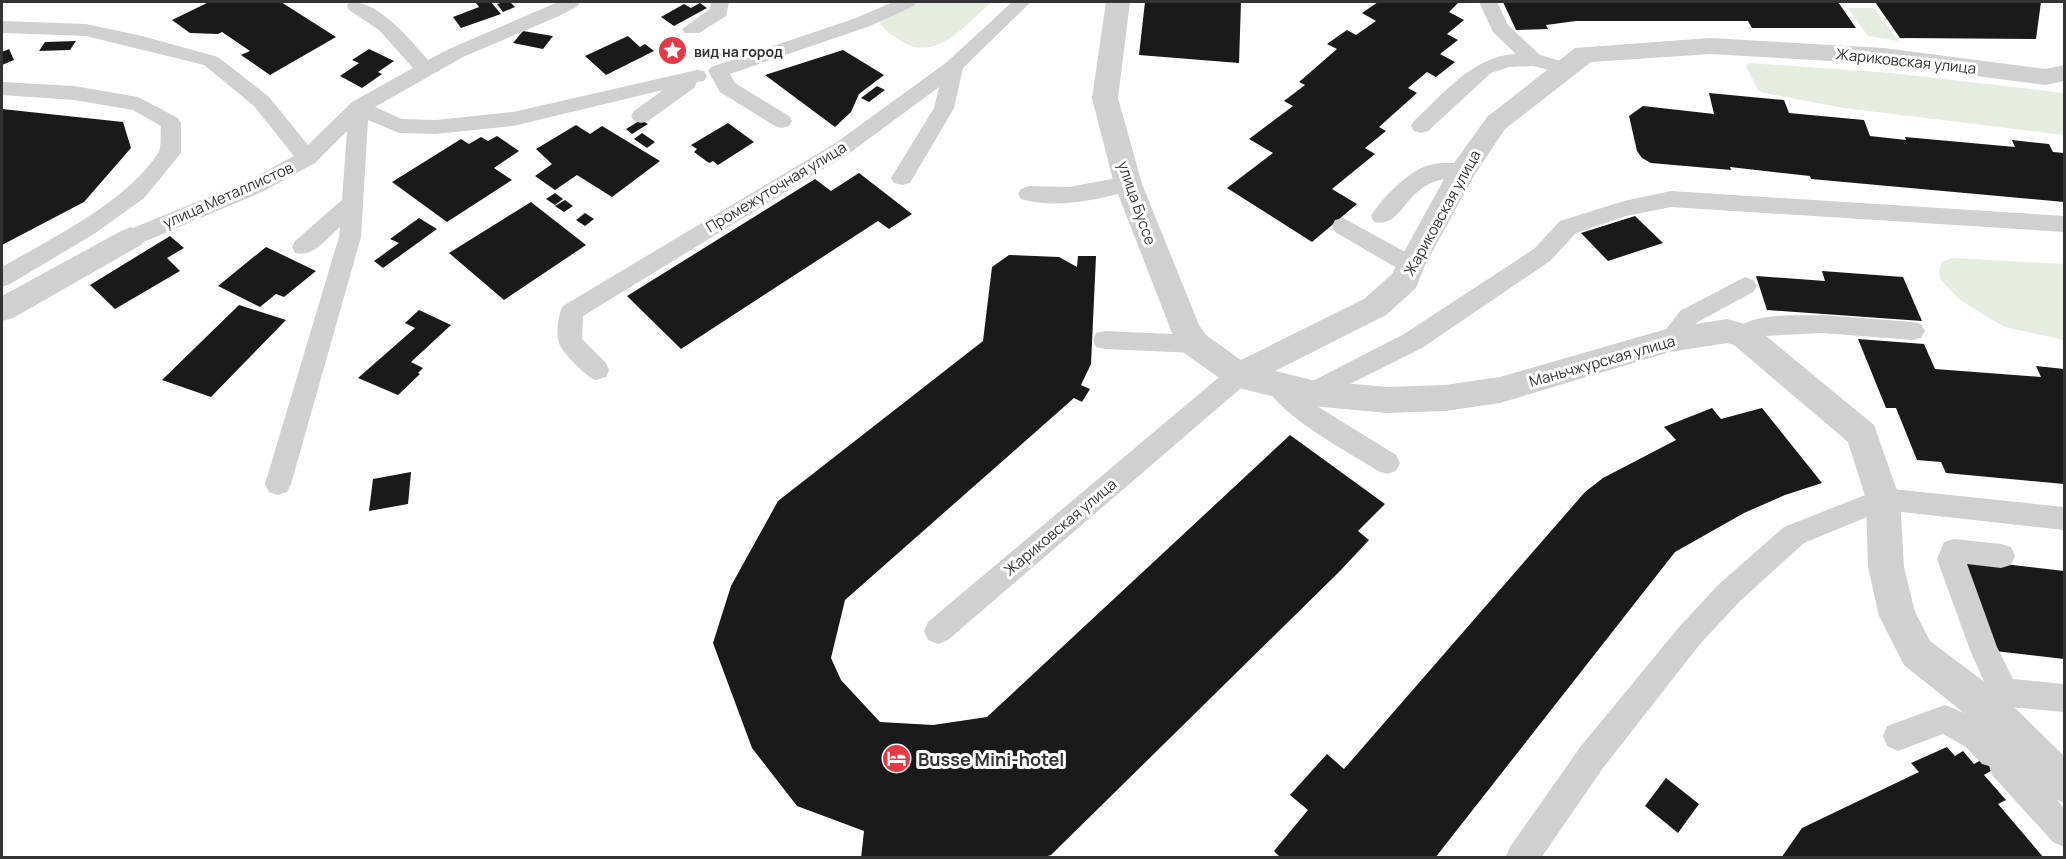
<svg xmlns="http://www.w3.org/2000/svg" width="2066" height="859" viewBox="0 0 2066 859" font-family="Manrope,sans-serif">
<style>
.green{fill:#e6ecdf}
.building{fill:#1a1a1a}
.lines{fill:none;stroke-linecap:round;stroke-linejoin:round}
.service{fill:#d0d0d0;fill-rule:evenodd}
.minor{fill:#d0d0d0;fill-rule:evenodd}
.labels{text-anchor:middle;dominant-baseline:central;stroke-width:6;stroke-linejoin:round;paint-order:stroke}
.far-poi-label{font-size:14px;font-weight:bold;fill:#333;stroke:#fff;text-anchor:start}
.street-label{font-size:15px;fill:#333;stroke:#fff}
.near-poi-label{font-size:18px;font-weight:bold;fill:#333;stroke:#fff;text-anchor:start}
</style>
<rect width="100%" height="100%" fill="#fff"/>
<!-- green -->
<g class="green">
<path d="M 896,2 L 992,2 C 965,24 935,66 898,39 C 890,34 882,29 879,20 Z"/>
<polygon points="1848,8 1874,8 1898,41 1868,36"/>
<polygon points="1749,63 1892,73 2064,93 2064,135 1844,108 1764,93 1758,90 1746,66"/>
<polygon points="1952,258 2064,264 2064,340 2005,327 1987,317 1960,300 1940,279 1939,270 1942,262"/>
</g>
<!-- building -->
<g class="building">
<polygon points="209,2 281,2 336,37 270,75 241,55 250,51 222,32 218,34 190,33 172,20"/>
<polygon points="480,2 491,2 501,14 461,28 453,17 479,7 476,3"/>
<polygon points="504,2 510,2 515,7 503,12 497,4"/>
<polygon points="1145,2 1241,2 1239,63 1139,55"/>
<polygon points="1378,2 1459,2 1449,12 1464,20 1447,34 1458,40 1440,54 1455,62 1436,77 1427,72 1408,88 1417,93 1379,127 1386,131 1365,148 1375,154 1332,189 1357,204 1312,242 1227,188 1273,153 1249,139 1293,106 1284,101 1305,85 1299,82 1337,49 1327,44 1347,30 1356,35 1376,21 1362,13"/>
<polygon points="1503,2 1838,2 1856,28 1752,28 1748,21 1576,21 1546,25 1548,29 1516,30"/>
<polygon points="1875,2 2041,2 2036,39 1900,38"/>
<polygon points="700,3 707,8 674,26 661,17 684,4 691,8"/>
<polygon points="523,31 553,36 543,49 513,43"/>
<polygon points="628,36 640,47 645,44 654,51 606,75 585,56"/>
<polygon points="76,41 70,50 39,51 45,42"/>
<polygon points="9,49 14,60 2,65 2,52"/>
<polygon points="369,49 394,61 378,72 382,74 362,88 340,76 359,63 352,60"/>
<polygon points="843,50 884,75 859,94 851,112 835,127 765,75"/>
<polygon points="877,86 885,90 869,102 861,98"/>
<polygon points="1709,93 1784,100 1789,113 1864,120 1870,136 1906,140 1905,137 2015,147 2012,140 2049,144 2053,152 2064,153 2064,202 1811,179 1810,176 1730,167 1731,170 1651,163 1642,158 1637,151 1629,116 1643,106 1714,114"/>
<polygon points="2,109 123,122 131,148 84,202 2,245"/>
<polygon points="641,120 648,124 632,134 626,129"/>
<polygon points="728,123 754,142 718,165 713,161 709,163 694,152 697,149 691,145"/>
<polygon points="576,125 590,134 602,126 660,161 612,197 577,175 555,190 535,176 552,164 536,149"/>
<polygon points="642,133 655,142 647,148 634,139"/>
<polygon points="497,136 519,151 494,168 512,180 447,222 392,182 461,139 469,144 481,137 488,141"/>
<polygon points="859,173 912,214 889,229 878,221 681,349 627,296 815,179 831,191"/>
<polygon points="555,193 563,199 555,205 546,199"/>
<polygon points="565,200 573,206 564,212 555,206"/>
<polygon points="531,202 586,245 504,300 449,253"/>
<polygon points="585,213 594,219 585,226 576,220"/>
<polygon points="1635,216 1663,243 1608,261 1581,233"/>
<polygon points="419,218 437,229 383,268 374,261 399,243 390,239"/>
<polygon points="170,236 184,248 167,258 180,271 115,309 90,285"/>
<polygon points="266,247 316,271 284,297 276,294 260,307 218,286"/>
<polygon points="1009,255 1059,257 1077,267 1078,256 1096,256 1091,364 1081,385 1090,389 1082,402 1074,398 845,600 831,658 841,680 880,722 933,725 987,717 1290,435 1385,504 1358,531 1369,540 1339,572 1051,855 1041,858 861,858 864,831 797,806 752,748 713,643 731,586 778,501 983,341 992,267"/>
<polygon points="1822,271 1903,277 1922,321 1767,310 1756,276 1825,281"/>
<polygon points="239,305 286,320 211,397 162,380"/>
<polygon points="419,310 451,325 411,362 423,368 418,373 420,374 398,395 358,378 415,328 405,323"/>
<polygon points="1858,339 1924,344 1935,369 2041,377 2036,366 2064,369 2064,484 1946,473 1941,462 1917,460 1896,408 1886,408"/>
<polygon points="1712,408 1721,419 1762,408 1822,483 1785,495 1744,513 1675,552 1435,858 1281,858 1274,851 1308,810 1290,795 1327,754 1344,769 1585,492 1603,478 1676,440 1664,427"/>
<polygon points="411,472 408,504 369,511 373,479"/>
<polygon points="1961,559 2064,571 2064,659 1995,651"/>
<polygon points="1947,747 1955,756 1963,751 1974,764 1993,753 2019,754 1984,775 2006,800 1998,804 2044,858 1781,858 1802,828 1919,772 1911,763"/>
<polygon points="1666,778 1699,804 1678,833 1645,806"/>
</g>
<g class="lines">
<!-- service -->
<g class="service">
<path d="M 349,2 C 379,0 410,40 428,60 L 449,49 L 558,2 L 580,2 L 578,6 L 559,16 L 463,57 L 375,107 L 402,119 L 436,120 L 513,112 L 697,70 L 704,71 L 707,76 L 704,81 L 697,82 L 694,88 L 648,121 L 641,123 L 634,121 L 631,116 L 634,111 L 663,90 L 513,126 L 436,134 L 399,133 L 368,120 L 361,237 L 291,484 L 287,492 L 278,495 L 269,492 L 265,484 L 339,237 L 340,227 C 327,238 313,258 295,253 L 292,247 L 295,241 L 342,200 L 347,131 L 315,163 L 264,191 L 139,244 L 131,246 L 123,244 L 120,238 L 123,232 L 248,181 L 294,156 L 254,106 L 204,65 L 86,36 L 2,33 L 2,21 L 86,24 L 142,36 L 218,57 L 268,96 L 308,145 L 352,102 L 413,68 L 379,30 L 349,10 L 347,6 Z"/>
<polygon points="711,2 729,2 726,16 699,33 685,33 682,29 710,9"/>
<polygon points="893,2 916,2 914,6 870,26 730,74 735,83 789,116 792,121 789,126 782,128 775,126 720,92 708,71 711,67 856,18"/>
<path d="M 1012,2 L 1031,2 L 963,68 L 954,108 L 910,183 L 902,185 L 894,183 L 891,178 L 934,108 L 939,87 L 851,152 L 583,316 L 582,339 L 606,363 L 609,370 L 606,377 C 604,377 598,380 596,380 C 588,379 561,351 559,343 C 556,334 558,314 563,306 L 837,142 L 947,62 Z"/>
<path d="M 1479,2 L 1497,2 L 1508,25 L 1540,55 L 1572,64 L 1575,68 L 1572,72 L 1565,74 L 1533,66 L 1509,67 L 1491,73 L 1428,131 L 1421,133 L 1414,131 L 1411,126 L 1414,121 C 1443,94 1473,56 1516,54 L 1493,32 Z"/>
<path d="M 2,82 L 74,86 L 138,97 L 178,118 L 181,123 L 181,153 L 144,198 L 94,234 L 10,284 L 2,287 L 2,267 C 50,239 127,202 158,153 C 162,147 160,134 161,126 L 133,110 L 74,100 L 2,95 Z"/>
<path d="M 1463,163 L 1471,165 L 1474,170 L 1471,175 C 1445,182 1437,174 1414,195 C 1402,207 1393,227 1374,222 L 1371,216 C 1380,200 1408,172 1426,166 C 1437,162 1451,163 1463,163 Z"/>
<path d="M 1128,176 L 1136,179 L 1139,184 L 1136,189 C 1101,199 1056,210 1021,199 L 1018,194 L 1021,189 L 1029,186 L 1069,187 Z"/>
<path d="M 1671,191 L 2064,216 L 2064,232 L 1671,207 L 1626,216 L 1576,233 L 1550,261 L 1422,348 L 1312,403 L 1396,455 L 1400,463 L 1396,471 L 1387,474 L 1378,471 C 1345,450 1281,417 1264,384 L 1267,377 C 1283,372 1289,382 1300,392 L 1303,386 L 1404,334 L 1534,249 L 1560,221 L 1624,201 Z"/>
<polygon points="1343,218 1418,259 1421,265 1418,271 1410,273 1402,271 1335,232 1332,226 1335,220"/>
<polygon points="1745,277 1753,280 1757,286 1753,292 1696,323 1679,347 1670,349 1661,347 1658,340 1680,311"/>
<path d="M 1822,315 L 1913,322 L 1921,324 L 1925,331 L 1921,338 L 1913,340 L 1822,333 L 1763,336 L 1744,344 L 1736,342 L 1732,335 C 1745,311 1798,316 1822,315 Z"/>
<polygon points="1105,331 1195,335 1204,337 1207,344 1204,351 1195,353 1105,349 1096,347 1093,340 1096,333"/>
<polygon points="1239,365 1248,368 1251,375 1248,382 948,640 938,644 928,640 924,631 928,622 1230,368"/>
<polygon points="1883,488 2064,507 2064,530 1884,510 1804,543 1739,602 1700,644 1603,768 1541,858 1505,858 1510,847 1581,746 1680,626 1719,584 1784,527"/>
<polygon points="1954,539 2001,544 2011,547 2015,556 2011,565 2001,568 1967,564 1997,647 2013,679 2064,684 2064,712 2010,707 2004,713 1993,717 1982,713 1978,703 1987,688 1970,650 1937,559 1944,542"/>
<path d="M 1945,705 C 1968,714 1997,727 2007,751 L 2014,753 L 2064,808 L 2064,847 L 2053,842 L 1992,775 L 1989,766 L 1982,764 L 1966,747 L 1943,734 L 1898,751 L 1887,746 L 1883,736 L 1887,726 Z"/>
</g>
<!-- minor -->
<g class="minor">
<polygon points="1106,2 1130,2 1118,98 1142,184 1199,325 1206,335 1241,360 1364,299 1392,274 1449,170 1487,117 1575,48 1710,38 1884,48 2045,69 2064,65 2064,81 2045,85 1884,64 1710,54 1591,62 1505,129 1475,174 1425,265 1416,288 1386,315 1275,371 1312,380 1387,387 1445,385 1500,377 1670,328 1727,319 1755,327 1874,425 1900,499 1904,567 1915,612 1930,641 2002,695 2064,756 2064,803 2050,797 1974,721 1904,665 1879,616 1868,567 1866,499 1848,442 1734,345 1727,343 1670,352 1500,403 1445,411 1387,413 1312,406 1239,388 1228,384 1184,353 1174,338 1114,184 1092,98"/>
<polygon points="131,227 141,231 146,238 141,245 13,318 2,321 2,296 121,231"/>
</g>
</g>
<!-- icons -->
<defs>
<symbol id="sight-disc" viewBox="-11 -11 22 22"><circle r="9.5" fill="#e63946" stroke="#fff"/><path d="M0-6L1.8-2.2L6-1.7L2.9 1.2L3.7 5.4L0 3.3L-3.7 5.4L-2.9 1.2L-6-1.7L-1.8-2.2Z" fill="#fff"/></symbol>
<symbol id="hotel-disc" viewBox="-11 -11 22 22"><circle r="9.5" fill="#e63946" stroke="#fff"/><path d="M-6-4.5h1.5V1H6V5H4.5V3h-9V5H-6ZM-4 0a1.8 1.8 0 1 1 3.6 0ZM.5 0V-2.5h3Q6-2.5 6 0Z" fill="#fff"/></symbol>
</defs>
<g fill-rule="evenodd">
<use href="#sight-disc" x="656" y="34" width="33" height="33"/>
<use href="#hotel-disc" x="880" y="742" width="33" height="33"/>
</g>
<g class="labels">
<!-- far-poi labels -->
<g class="far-poi-label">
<text x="694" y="51">вид на город</text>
</g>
<!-- street labels -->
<g class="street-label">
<text transform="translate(1906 61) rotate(6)">Жариковская улица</text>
<text transform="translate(776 187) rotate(-31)">Промежуточная улица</text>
<text transform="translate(228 195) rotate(-24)">улица Металлистов</text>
<text transform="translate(1137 203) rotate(71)">улица Буссе</text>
<text transform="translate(1442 213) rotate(-61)">Жариковская улица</text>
<text transform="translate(1602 361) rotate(-16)">Маньчжурская улица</text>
<text transform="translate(1060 527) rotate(-40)">Жариковская улица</text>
</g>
<!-- near-poi labels -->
<g class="near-poi-label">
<text x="918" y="759">Busse Mini-hotel</text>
</g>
</g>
<!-- border -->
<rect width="2066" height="859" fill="none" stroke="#333333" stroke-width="6"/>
</svg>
